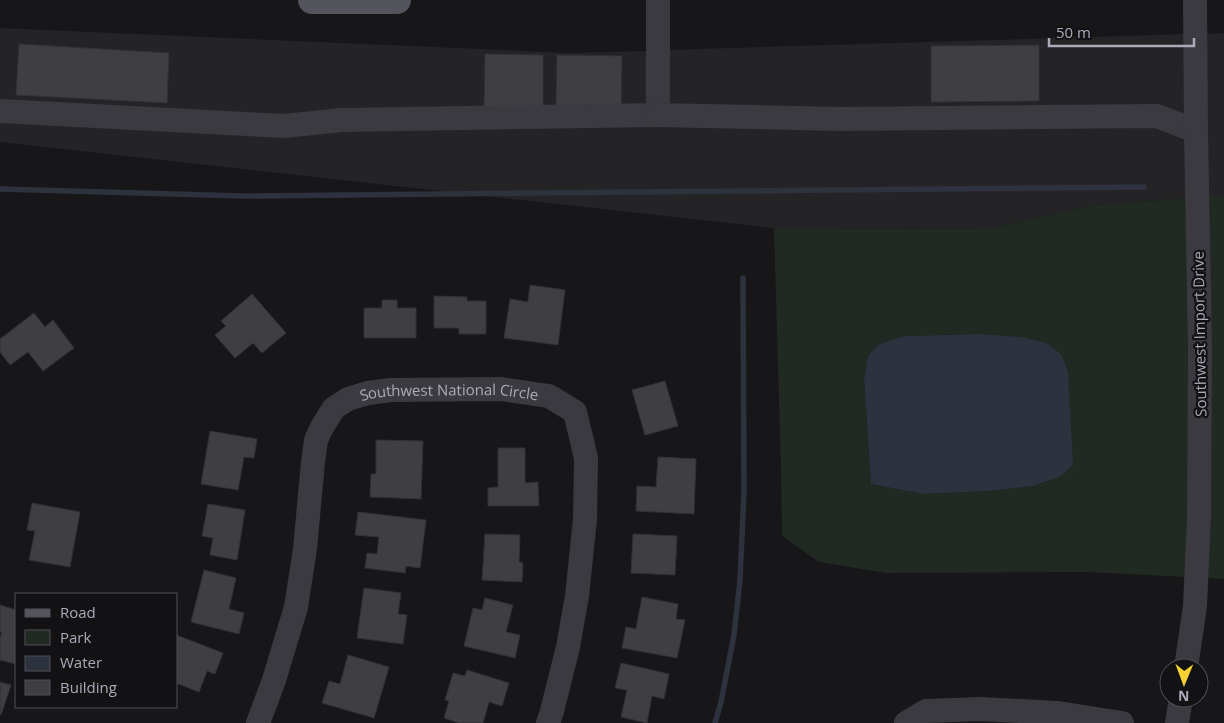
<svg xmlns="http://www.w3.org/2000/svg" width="1224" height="723" viewBox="0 0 1224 723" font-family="'Open Sans',sans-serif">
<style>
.built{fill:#242326}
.green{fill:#212923;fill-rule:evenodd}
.water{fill:#2d333e}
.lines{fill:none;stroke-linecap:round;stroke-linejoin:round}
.stream{stroke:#2d333e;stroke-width:5.5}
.building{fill:#3f3f43;stroke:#323135}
.minor{stroke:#3a3a40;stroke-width:24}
.major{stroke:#54545d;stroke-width:28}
.labels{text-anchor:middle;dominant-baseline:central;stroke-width:4.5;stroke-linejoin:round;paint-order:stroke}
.street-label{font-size:15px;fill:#a9abb9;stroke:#121214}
</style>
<rect width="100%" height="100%" fill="#171719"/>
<!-- built -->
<g class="built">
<polygon points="0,28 570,53 647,51 658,126 667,50 1185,34 1187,198 1092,205 988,229 774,228 0,142"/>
<polygon points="1224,33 1224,197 1207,197 1205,34"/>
</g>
<!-- green -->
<g class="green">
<polygon points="1207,197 1224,197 1224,579 1206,578"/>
<path d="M 1187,198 L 1189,349 L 1186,577 L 1088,572 L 887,573 L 819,562 L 782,536 L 781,468 L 774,228 L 988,229 L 1092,205 ZM 980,334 L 1022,337 L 1059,477 L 1033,486 L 988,491 L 923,494 L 871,484 L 864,379 L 868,356 L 905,336 Z"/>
</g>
<!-- water -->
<polygon class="water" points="980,334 1022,337 1046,343 1061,354 1068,372 1073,465 1059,477 1033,486 988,491 923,494 871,484 864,379 868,356 878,345 905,336"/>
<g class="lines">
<!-- stream -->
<g class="stream">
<polyline points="0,189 243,196 1144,187"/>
<polyline points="715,723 721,702 734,635 740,580 744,492 743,278"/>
</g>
</g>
<!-- building -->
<g class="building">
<polygon points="19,44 169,53 167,103 16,95"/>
<polygon points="1039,45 1039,101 931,102 931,46"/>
<polygon points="485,54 543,55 543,111 484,111"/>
<polygon points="557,55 622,56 621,108 556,107"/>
<polygon points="530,285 565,290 558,345 504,338 510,299 528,302"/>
<polygon points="252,294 286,333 262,353 253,343 235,358 215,335 226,326 221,321"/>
<polygon points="434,296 467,297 467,301 486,301 486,334 459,334 459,328 434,328"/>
<polygon points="382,300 397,300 397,308 416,308 416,338 364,338 364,308 382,308"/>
<polygon points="34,313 45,327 53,320 74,348 43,371 28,352 10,365 0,352 0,339"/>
<polygon points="665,381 678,426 645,435 632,390"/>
<polygon points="210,431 257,439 254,458 244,457 238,490 201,484"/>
<polygon points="376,440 423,441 421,499 370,497 371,474 376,474"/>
<polygon points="498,448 525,448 525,483 538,482 539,506 488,506 488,488 498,487"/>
<polygon points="658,457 696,459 694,514 636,511 637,486 656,487"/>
<polygon points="32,503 80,512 70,567 29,560 35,531 27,530"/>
<polygon points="208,504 245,510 237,560 210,555 213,538 202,536"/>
<polygon points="358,512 426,520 420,568 406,566 405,573 365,568 367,553 377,554 379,537 355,535"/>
<polygon points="485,534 520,535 519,562 523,563 522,582 482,580"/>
<polygon points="633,534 677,536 675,575 631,573"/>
<polygon points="204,570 236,578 229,609 244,613 239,634 191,622"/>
<polygon points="364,588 401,593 398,614 407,615 403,644 357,638"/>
<polygon points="642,597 678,604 676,619 685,620 677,658 622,648 626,627 636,629"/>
<polygon points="485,598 513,605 506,632 520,635 515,658 464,646 473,608 482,610"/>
<polygon points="0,605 16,610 16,664 0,660 0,638 2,632 0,632"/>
<polygon points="176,635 223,653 215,674 207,671 199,692 176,683"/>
<polygon points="348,655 389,667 374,718 322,703 329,681 340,684"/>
<polygon points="621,663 669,674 664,699 652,696 647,723 621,717 627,690 615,688"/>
<polygon points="467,670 509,683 502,706 489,702 483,723 459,723 444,718 449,701 445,700 453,673 465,676"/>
<polygon points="0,682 11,685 1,715 0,714"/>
</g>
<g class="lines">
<!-- minor -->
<g class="minor">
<polyline points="0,111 284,126 342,120 658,115 658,0"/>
<polyline points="658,115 840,119 1157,116 1196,131"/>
<polyline points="1186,668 1195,606 1199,516 1200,349 1196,131 1195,0"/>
<path id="s1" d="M 258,723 L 274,680 L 296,607 L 305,549 L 313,462 L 316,440 L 322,427 L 334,408 L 348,399 L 368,393 L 391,390 L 501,389 L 549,396 L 575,412 L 586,458 L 585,519 L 577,596 L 568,647 L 552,711 L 548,723"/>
<polyline points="906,723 926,711 981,709 1058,713 1122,723"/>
<polyline points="1177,723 1181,698"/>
</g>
<!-- major -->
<polyline class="major" points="312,0 397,0"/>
</g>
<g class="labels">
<!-- street labels -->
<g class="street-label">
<text transform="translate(1199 334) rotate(-91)">Southwest Import Drive</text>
<text stroke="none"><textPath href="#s1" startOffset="446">Southwest National Circle</textPath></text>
</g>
</g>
<!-- legend -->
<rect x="15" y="593" width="162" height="115" fill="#121214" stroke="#4e4f56"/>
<rect x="25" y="609" width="25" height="8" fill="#54545d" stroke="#4e4f56"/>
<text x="60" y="618" font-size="15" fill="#a9abb9">Road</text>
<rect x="25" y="630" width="25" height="15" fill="#212923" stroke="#4e4f56"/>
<text x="60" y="643" font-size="15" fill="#a9abb9">Park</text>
<rect x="25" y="656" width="25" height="15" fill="#2d333e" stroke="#4e4f56"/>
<text x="60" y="668" font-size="15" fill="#a9abb9">Water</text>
<rect x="25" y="680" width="25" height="15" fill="#3f3f43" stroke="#4e4f56"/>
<text x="60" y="693" font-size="15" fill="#a9abb9">Building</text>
<!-- north arrow -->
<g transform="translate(1184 683) rotate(181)"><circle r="24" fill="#121214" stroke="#4e4f56"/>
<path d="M0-4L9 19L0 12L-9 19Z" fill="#f6d232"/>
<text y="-8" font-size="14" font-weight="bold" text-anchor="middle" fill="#a9abb9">N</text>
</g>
<!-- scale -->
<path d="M1049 38v8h145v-8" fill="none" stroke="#a9abb9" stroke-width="2.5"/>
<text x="1056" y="38" font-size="15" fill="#a9abb9" stroke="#121214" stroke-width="4" paint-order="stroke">50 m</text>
</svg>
